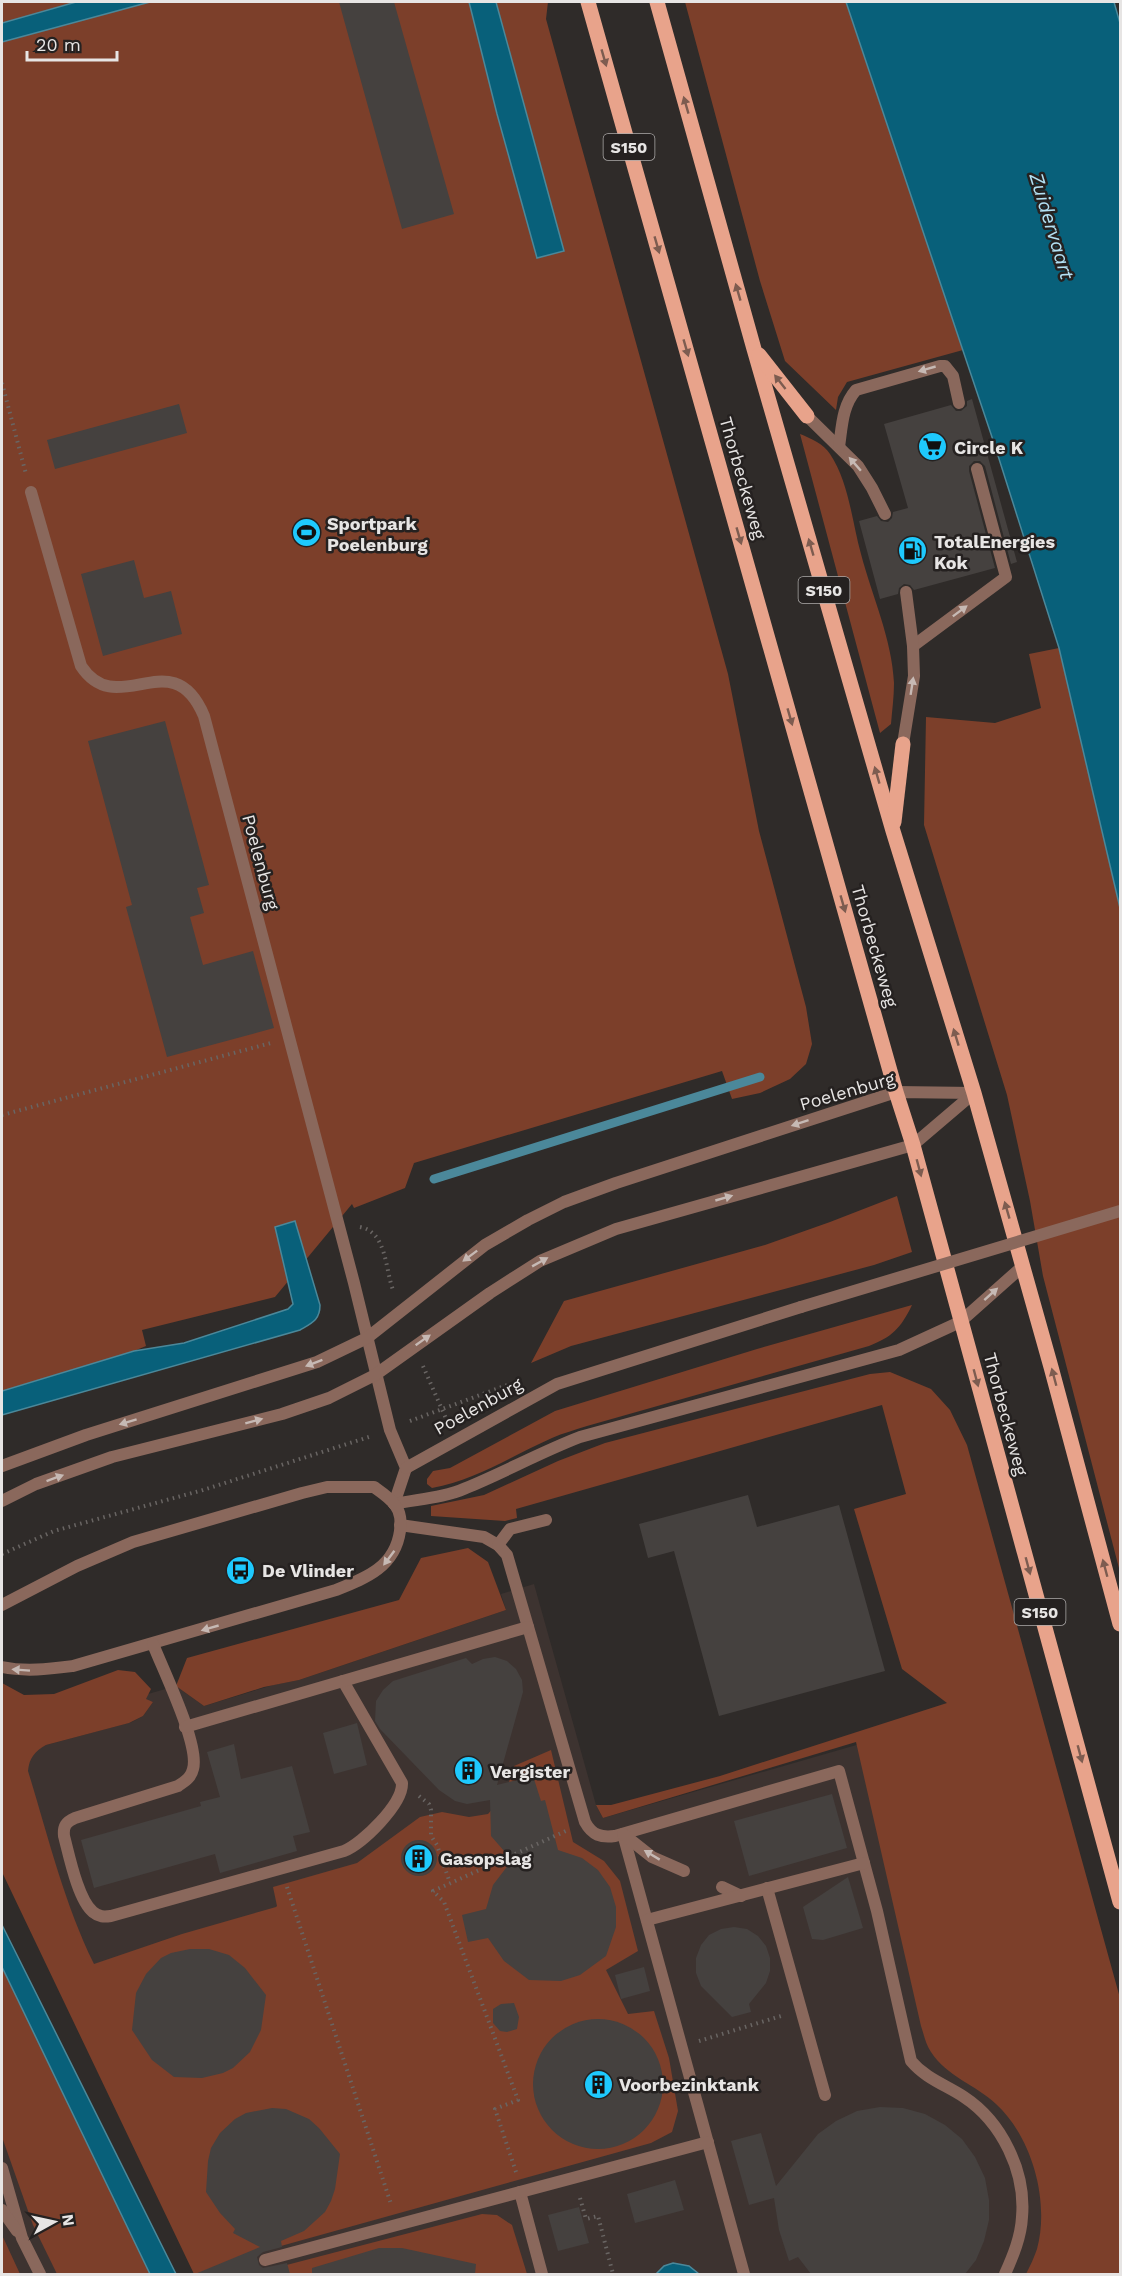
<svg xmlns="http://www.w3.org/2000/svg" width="1122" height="2276" viewBox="0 0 1122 2276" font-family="'Work Sans',sans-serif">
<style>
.built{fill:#3d3330}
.green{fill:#7c3f2a}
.water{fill:#08607a;stroke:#4b889a;stroke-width:1.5}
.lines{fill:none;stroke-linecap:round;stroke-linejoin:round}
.stream{stroke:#4b889a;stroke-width:9}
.building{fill:#45413f}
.path{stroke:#696563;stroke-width:4;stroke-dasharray:1.5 4.5;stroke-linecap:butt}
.service{stroke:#8a685c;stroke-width:12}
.tertiary{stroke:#8a685c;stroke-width:12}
.primary{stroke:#e8a38b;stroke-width:15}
.service-bridge{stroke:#8a685c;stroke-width:12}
.oneway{fill:#7d5c50}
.oneway2{fill:#c6b9b4}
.labels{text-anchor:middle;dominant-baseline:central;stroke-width:5;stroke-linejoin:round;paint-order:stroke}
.shield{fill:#252120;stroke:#adaaa9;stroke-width:1.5}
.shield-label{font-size:16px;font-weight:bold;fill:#e7e5e4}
.poi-label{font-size:18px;font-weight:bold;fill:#e7e5e4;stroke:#252120;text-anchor:start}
.street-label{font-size:18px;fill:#e7e5e4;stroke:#252120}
.water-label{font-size:20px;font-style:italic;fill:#b3e1f4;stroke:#252120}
</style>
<rect width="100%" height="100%" fill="#2f2b29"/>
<!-- built -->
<g class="built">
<polygon points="534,1584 596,1805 603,1818 957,1716 1113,2274 194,2274 2,1763 46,1745 132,1722 143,1716 153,1702 145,1700 148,1694 176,1686 204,1706 273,1685 299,1680 506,1610 501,1594"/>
<polygon points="2,2087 92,2274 2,2274"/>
</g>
<!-- green -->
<g class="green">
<polygon points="2,2 476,2 542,256 564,251 496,2 548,2 546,19 728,674 759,831 806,1007 812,1044 806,1064 790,1079 760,1093 732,1099 722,1071 414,1163 405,1188 354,1208 352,1204 275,1297 142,1330 146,1346 134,1351 2,1391"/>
<polygon points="685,2 846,2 963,350 847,382 838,397 836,410 785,361 760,281"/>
<path d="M 800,434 C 810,438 824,444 830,454 C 849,482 852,522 861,554 C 872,596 892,639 894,683 C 894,697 892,711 891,724 L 880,733 Z"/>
<polygon points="1059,648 1120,908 1120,1572 1043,1276 1030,1201 1007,1095 924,825 926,717 995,723 1041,708 1029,654"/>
<polygon points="897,1196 912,1252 874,1265 571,1346 531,1363 564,1301 765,1245 830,1222"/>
<path d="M 912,1305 C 901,1328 892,1337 869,1346 L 587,1426 C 575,1430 563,1433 552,1438 C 511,1456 476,1480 432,1488 L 427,1484 L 427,1479 L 433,1471 L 450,1468 L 555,1411 L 757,1349 Z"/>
<path d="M 890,1372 L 931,1389 L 950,1410 L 967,1445 L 1120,1998 L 1120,2274 L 1026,2274 C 1030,2266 1034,2258 1037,2249 C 1050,2201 1032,2137 996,2104 C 976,2085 946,2076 931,2052 C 926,2045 924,2035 921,2026 L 856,1742 L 603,1818 L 596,1805 L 611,1805 L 720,1776 L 947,1703 L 902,1669 L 854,1509 L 906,1494 L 882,1405 L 516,1509 L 517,1518 L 505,1521 L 431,1516 L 431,1506 L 484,1495 L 558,1461 L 605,1443 L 870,1374 Z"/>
<polygon points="468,1548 488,1562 506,1610 299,1680 264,1687 204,1706 176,1686 187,1658 399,1600 421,1558"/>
<path d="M 118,1670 L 135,1672 L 151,1689 L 146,1699 L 153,1702 L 143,1716 L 129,1723 L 46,1745 C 35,1751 29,1758 28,1771 C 48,1836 64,1903 94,1964 L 182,1934 L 276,1907 L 277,1906 L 273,1887 L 357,1863 L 420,1817 L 442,1812 L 469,1817 L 488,1814 L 505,1795 L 514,1766 L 551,1750 L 573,1842 L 604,1861 L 620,1881 L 638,1951 L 606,1970 L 628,2014 L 654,2011 L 669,2058 L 678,2111 L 672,2132 L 651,2143 L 234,2259 L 240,2274 L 194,2274 L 2,1872 L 2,1683 L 24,1695 L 54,1694 Z"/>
<polygon points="2,1967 150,2274 57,2274 33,2225 2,2137"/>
<polygon points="482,2214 497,2215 512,2225 527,2274 252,2274"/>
<polygon points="2,2235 20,2274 2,2274"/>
</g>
<!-- water -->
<g class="water">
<polygon points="76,2 150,2 2,42 2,23"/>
<polygon points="469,2 496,2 564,251 537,258 497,114"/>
<polygon points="846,2 1114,2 1120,23 1120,908 1059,648 994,443"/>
<path d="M 295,1221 L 320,1305 C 320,1320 312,1323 300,1330 L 2,1415 L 2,1391 L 134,1351 L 184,1343 L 288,1309 L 293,1304 L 275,1227 Z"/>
<polygon points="2,1925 176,2274 150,2274 2,1967"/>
<polygon points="673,2263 689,2266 699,2274 656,2274 664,2266"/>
</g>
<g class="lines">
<!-- stream -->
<polyline class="stream" points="434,1179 760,1077"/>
</g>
<!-- building -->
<g class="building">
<polygon points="339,2 394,2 454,214 402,229"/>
<polygon points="972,399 1017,562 1011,564 985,466 980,461 974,461 969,466 969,471 995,568 914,590 910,585 904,584 899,588 898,594 880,599 859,521 877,516 881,521 888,522 892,518 893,512 908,508 884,424 951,405 956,411 961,411 967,406 967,401"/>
<polygon points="179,404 187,433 55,469 47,440"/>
<polygon points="134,560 144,598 171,591 182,634 103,656 81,574"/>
<polygon points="165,721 209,885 197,888 204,913 190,917 203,965 253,951 274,1028 167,1057 126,907 132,905 88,741"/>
<polygon points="748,1495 757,1527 839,1505 885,1671 719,1716 674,1551 648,1558 639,1524"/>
<polygon points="495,1657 507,1661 516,1669 522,1680 523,1692 497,1785 533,1776 541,1801 545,1800 558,1850 582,1858 598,1870 610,1887 616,1907 616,1927 606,1956 580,1975 561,1981 529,1980 504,1961 488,1938 468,1942 462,1915 486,1909 493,1885 512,1860 491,1836 490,1800 467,1804 455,1801 439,1790 380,1729 375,1721 376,1701 383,1690 393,1681 466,1658 472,1664 483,1659"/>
<polygon points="357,1723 367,1765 334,1774 323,1733"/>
<polygon points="234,1744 241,1779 292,1766 310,1832 293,1836 297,1851 220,1873 215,1854 94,1888 81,1840 201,1806 200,1802 220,1797 207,1752"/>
<polygon points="832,1794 847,1848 749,1876 734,1821"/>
<circle cx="419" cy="1858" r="18"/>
<polygon points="848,1877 863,1928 823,1940 812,1939 803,1907"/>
<polygon points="734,1927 747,1929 758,1936 766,1946 770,1958 770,1971 766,1983 749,2004 751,2012 732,2017 701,1986 696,1973 696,1958 701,1945 709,1935 721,1929"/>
<polygon points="190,1949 209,1949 229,1955 245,1968 266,1995 261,2030 250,2052 233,2068 223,2073 202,2078 174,2077 152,2060 132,2030 136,1993 146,1974 161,1958 171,1953"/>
<polygon points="644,1967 650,1991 621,1999 615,1975"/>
<polygon points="514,2003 519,2017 517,2029 507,2032 500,2031 493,2023 493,2009 501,2004"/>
<circle cx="598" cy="2084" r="65"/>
<polygon points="880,2107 903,2108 925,2114 945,2125 962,2139 975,2157 985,2178 989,2200 989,2220 984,2241 976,2260 965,2274 811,2274 798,2257 789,2261 779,2230 774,2198 749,2205 731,2141 761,2133 776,2186 818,2134 836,2121 857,2111"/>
<polygon points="272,2108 286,2109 309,2119 319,2128 340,2154 335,2189 331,2201 325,2212 304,2231 281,2241 282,2247 263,2252 257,2257 259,2265 263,2268 287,2263 290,2274 195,2274 260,2247 233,2233 235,2229 220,2213 206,2192 208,2161 211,2148 220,2133 235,2119 246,2113"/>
<polygon points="675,2180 684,2210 635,2223 627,2194"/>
<polygon points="579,2207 589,2243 558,2251 548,2215"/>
<polygon points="379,2248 402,2248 476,2264 475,2274 312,2274 312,2268"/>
</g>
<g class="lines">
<!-- path -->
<g class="path">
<polyline points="2,383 26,474"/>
<polyline points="2,1115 271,1043"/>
<path d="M 360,1227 C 387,1232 385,1269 393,1290"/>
<polyline points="423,1366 448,1423"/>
<polyline points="410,1421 507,1385"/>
<polyline points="2,1554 54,1531 203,1490 372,1436"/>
<polyline points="419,1796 429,1804 431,1810 431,1836 437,1845 450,1883"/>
<polyline points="287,1887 391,2204"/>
<polyline points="699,2041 781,2016"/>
<polyline points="516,2172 495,2109 518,2100 444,1902 433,1891 568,1830"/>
<polyline points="580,2198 586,2219 598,2216 613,2274"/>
</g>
<!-- service -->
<g class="service">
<polyline points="807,416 858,466 872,488 885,514"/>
<path d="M 839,447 C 842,427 842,406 856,390 L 940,366 L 945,366 L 953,376 L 959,403"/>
<path d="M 31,492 L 81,666 C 118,722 172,640 204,716 L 354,1283 L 390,1430 L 406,1468 L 394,1504"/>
<polyline points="913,646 1006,577 977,469"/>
<polyline points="903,744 914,676 913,646 906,592"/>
<polyline points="406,1468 557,1384 801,1307"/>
<path d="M 394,1504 C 418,1499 444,1498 466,1488 C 505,1472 541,1452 580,1437 L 899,1350 L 960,1322 L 1023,1266"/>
<path d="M 400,1525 L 484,1537 L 498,1545 L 507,1555 L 585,1822 C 592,1835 601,1838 615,1836 L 839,1771 L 877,1911 L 911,2061 C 926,2079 946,2085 964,2097 C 1002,2122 1026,2172 1022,2217 C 1021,2237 1013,2256 1005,2274"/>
<polyline points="498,1545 510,1529 546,1520"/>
<path d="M 2,1605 L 77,1566 L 133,1542 L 302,1493 L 327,1487 L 374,1487 C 381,1492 390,1498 395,1505 C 401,1513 401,1521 400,1531 C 395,1567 366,1578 336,1590 L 73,1666 C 49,1669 26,1672 2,1667"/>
<path d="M 153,1644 C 163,1670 200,1745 193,1769 C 191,1778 185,1781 178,1786 L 75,1818 C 66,1822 63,1826 64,1836 C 69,1855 78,1900 93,1912 C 99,1917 104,1917 111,1916 L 344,1851 C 363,1843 403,1804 402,1783 L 343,1681"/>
<polyline points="185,1727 528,1627"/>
<polyline points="623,1834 744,2274"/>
<polyline points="623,1834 652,1857 684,1871"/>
<polyline points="722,1887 741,1896"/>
<polyline points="767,1888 825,2095"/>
<polyline points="647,1920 864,1863"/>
<polyline points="520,2192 542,2274"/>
<polyline points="265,2260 708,2142"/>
</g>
<!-- tertiary -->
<g class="tertiary">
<polyline points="2,1466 86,1435 317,1362 367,1338 485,1245 528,1220 564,1202 616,1183 896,1092 974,1093"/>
<polyline points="2,1501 36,1484 112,1457 282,1414 329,1398 375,1375 490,1293 540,1261 616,1229 913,1145 974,1093"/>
<polyline points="2,2168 22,2238 40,2274"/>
<polyline points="2,2210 17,2231"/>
</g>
<!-- primary -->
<g class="primary">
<polyline points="588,2 896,1092 913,1145 1120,1902"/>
<polyline points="657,2 754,349 893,831 974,1093 1051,1367 1120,1624"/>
<polyline points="759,355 807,416"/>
<polyline points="894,822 903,744"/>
</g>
<!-- service-bridge -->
<polyline class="service-bridge" points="801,1307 1120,1211"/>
</g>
<!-- one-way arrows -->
<defs><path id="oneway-solid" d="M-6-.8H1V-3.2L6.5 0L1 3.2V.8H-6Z" transform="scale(1.5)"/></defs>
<g class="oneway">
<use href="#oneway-solid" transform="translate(604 58) rotate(74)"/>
<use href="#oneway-solid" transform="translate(686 105) rotate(-106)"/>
<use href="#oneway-solid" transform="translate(657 245) rotate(74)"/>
<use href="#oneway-solid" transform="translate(738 292) rotate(-106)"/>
<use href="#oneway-solid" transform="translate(686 348) rotate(74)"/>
<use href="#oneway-solid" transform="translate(780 382) rotate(-128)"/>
<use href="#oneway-solid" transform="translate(739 536) rotate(74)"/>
<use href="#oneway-solid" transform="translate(811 547) rotate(-106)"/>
<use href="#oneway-solid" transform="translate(790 717) rotate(74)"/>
<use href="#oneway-solid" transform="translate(877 775) rotate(-106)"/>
<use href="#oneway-solid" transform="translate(843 904) rotate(74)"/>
<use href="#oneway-solid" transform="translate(956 1037) rotate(-107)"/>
<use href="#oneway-solid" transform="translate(919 1168) rotate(75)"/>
<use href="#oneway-solid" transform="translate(1007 1210) rotate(-106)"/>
<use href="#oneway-solid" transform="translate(1054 1377) rotate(-105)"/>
<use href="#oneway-solid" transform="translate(976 1378) rotate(75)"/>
<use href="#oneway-solid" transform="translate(1028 1566) rotate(75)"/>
<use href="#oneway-solid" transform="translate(1105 1568) rotate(-105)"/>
<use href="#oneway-solid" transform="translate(1080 1754) rotate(75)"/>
</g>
<g class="oneway2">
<use href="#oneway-solid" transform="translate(927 369) rotate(164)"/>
<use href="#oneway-solid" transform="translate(855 464) rotate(-131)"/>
<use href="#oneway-solid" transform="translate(960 611) rotate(-37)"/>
<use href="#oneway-solid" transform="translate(912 686) rotate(-81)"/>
<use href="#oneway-solid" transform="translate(800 1123) rotate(162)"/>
<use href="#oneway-solid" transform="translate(724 1198) rotate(-16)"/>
<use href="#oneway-solid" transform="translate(470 1256) rotate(143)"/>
<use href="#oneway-solid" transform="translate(540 1262) rotate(-29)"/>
<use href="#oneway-solid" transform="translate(991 1294) rotate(-42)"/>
<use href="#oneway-solid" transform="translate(423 1340) rotate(-35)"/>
<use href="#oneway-solid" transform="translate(314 1363) rotate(159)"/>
<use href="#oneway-solid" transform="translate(254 1421) rotate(-15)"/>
<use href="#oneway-solid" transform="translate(128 1422) rotate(163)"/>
<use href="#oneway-solid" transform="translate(55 1478) rotate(-20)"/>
<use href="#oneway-solid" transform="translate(389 1558) rotate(127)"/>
<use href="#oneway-solid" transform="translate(210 1628) rotate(164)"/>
<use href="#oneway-solid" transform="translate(21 1670) rotate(-176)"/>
<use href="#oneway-solid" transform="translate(652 1855) rotate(-149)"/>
</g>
<!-- icons -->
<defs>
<symbol id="supermarket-disc" viewBox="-11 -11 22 22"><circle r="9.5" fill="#1ec9fd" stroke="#252120"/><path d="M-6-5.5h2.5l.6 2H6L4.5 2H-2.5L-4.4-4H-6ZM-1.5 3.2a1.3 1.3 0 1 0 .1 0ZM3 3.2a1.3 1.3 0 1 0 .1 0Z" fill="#111"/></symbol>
<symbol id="stadium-disc" viewBox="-11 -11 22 22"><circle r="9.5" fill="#1ec9fd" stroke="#252120"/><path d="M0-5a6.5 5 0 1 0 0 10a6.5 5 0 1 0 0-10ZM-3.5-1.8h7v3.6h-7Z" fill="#111"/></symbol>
<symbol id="fuel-disc" viewBox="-11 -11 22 22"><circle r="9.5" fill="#1ec9fd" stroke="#252120"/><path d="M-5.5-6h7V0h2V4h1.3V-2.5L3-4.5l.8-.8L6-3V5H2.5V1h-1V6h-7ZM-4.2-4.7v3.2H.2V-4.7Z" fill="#111"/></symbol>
<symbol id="bus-disc" viewBox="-11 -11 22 22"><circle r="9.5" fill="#1ec9fd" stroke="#252120"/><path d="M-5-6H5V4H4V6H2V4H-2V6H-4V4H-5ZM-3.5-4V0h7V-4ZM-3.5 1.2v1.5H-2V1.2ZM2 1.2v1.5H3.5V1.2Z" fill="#111"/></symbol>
<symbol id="building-disc" viewBox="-11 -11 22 22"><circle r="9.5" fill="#1ec9fd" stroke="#252120"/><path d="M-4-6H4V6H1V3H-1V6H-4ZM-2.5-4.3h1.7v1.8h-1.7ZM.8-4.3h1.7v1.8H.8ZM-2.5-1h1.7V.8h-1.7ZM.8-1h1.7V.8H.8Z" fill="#111"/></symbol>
</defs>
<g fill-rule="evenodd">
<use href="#supermarket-disc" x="916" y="430" width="33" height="33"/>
<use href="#stadium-disc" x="290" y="516" width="33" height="33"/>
<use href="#fuel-disc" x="896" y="534" width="33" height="33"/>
<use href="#bus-disc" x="224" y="1554" width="33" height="33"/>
<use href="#building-disc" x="452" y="1754" width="33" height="33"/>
<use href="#building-disc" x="402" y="1842" width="33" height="33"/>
<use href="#building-disc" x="582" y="2068" width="33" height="33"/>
</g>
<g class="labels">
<!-- shield labels -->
<g class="shield">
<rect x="603.5" y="134" width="51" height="26" rx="4.5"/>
<rect x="798.5" y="577" width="51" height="26" rx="4.5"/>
<rect x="1014.5" y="1599" width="51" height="26" rx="4.5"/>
</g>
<g class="shield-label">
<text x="629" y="147">S150</text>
<text x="824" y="590">S150</text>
<text x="1040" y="1612">S150</text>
</g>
<!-- poi labels -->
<g class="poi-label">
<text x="954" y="447">Circle K</text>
<text x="327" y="523">Sportpark<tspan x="327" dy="21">Poelenburg</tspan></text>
<text x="934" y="541">TotalEnergies<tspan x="934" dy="21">Kok</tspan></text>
<text x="262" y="1570">De Vlinder</text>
<text x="490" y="1771">Vergister</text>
<text x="440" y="1858">Gasopslag</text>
<text x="619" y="2084">Voorbezinktank</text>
</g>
<!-- street labels -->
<g class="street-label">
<text transform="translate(743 478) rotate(74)">Thorbeckeweg</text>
<text transform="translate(261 862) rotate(75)">Poelenburg</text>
<text transform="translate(875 946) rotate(74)">Thorbeckeweg</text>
<text transform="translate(847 1091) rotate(-16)">Poelenburg</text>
<text transform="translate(478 1406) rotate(-29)">Poelenburg</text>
<text transform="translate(1006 1414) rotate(75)">Thorbeckeweg</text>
</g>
<!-- water labels -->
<g class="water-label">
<text transform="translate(1052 226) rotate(73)">Zuidervaart</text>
</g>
</g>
<!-- border -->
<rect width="1122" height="2276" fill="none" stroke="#e7e5e4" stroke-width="6"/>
<!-- north arrow -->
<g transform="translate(54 2222) rotate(82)" stroke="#252120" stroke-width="4.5" paint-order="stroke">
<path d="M0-4.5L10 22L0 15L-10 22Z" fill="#e7e5e4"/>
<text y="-9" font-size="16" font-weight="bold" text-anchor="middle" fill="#e7e5e4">N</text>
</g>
<!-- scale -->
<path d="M27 51v9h90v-9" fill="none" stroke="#e7e5e4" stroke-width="3"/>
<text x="36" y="51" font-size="18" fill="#e7e5e4" stroke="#252120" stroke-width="4.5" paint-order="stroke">20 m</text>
</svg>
